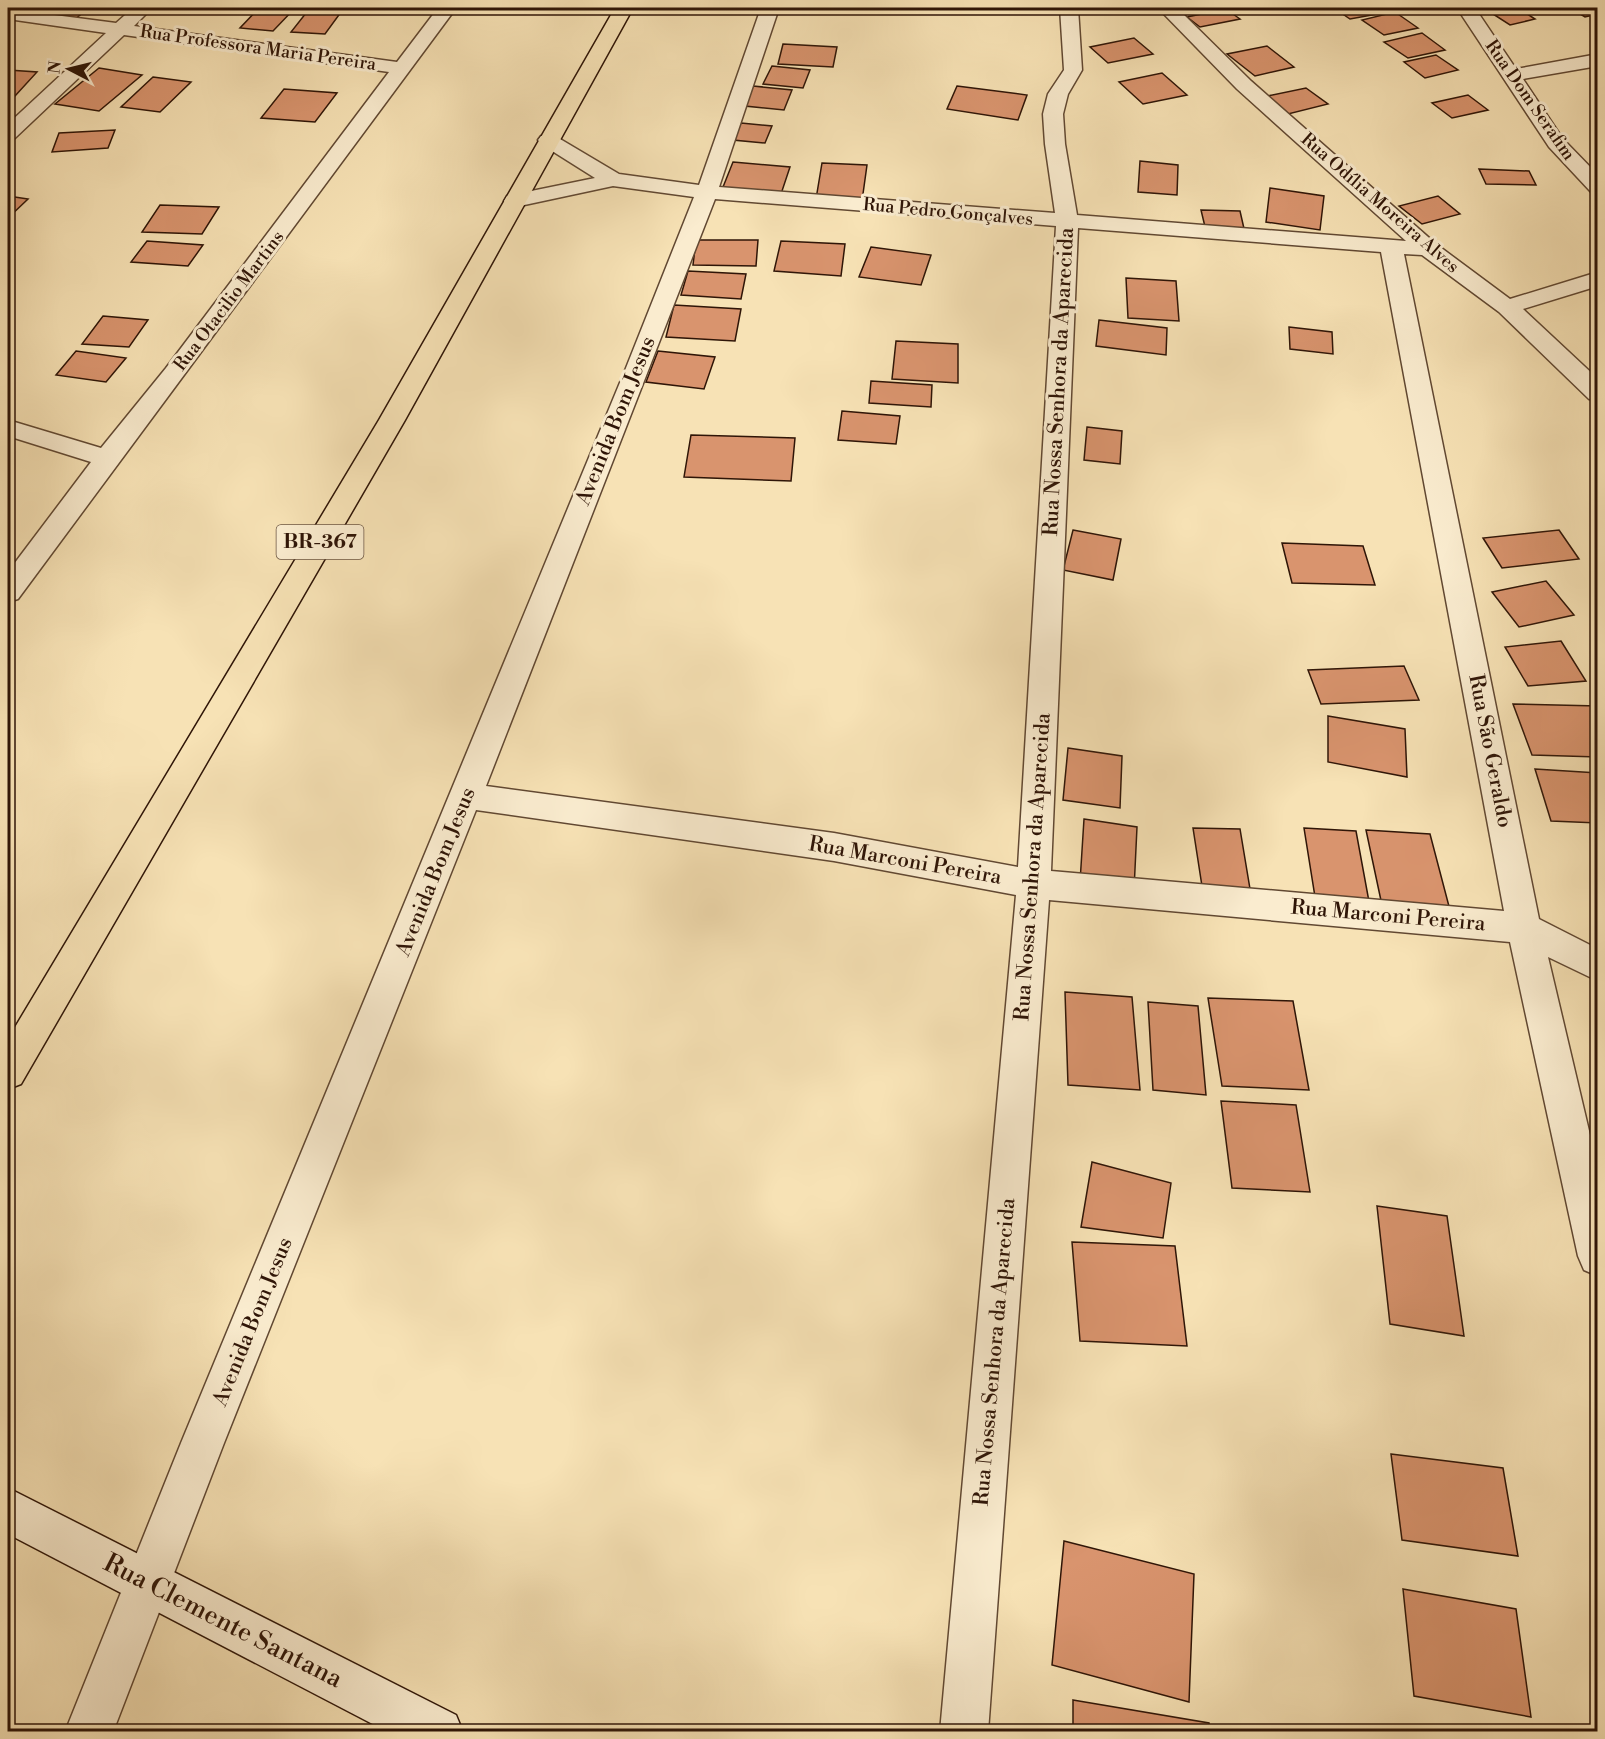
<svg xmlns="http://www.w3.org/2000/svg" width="1605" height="1739" viewBox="0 0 1605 1739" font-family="'Libre Bodoni',serif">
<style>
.building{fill:#d9946e;stroke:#2f1507;stroke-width:1.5}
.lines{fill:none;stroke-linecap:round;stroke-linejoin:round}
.street-casing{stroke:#614832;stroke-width:3}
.secondary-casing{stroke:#2f1507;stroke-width:3}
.highway-casing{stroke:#2f1507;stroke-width:3}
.street{fill:#faeccf;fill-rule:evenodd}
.secondary{fill:#faeccf;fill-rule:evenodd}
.highway{fill:#f7e2b5;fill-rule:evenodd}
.labels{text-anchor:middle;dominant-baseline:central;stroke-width:6;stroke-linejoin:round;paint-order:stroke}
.far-street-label{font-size:18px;fill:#2f1507;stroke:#faeccf}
.shield{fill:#faeccf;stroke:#6c5643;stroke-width:1.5}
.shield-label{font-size:20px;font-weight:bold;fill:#2f1507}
.street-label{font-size:21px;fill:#2f1507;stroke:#faeccf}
.near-street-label{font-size:26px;fill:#2f1507;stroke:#faeccf}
</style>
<rect width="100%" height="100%" fill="#f7e2b5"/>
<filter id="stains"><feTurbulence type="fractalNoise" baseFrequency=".00333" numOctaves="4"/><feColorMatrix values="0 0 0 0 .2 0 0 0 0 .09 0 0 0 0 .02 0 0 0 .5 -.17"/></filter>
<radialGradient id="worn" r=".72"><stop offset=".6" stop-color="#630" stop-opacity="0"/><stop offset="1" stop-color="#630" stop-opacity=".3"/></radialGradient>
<!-- building -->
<g class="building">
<polygon points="40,8 89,8 75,19 32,14"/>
<polygon points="259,8 295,8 273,31 240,28"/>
<polygon points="310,8 344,8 325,34 291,32"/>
<polygon points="806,8 846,8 845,14 805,12"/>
<polygon points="1334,8 1382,8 1388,12 1350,19"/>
<polygon points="1518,8 1535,19 1510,25 1493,14"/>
<polygon points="1570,8 1598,8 1598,14 1585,17"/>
<polygon points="1226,9 1240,19 1200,27 1187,17"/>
<polygon points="1395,12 1418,28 1384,35 1362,20"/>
<polygon points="1422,33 1445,50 1408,58 1384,42"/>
<polygon points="1134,38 1153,54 1108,63 1090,47"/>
<polygon points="783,44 837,47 833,67 778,64"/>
<polygon points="1267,46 1294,67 1255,76 1227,54"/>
<polygon points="1436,55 1458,70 1425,78 1404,62"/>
<polygon points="772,66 810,70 803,88 763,84"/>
<polygon points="99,68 142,75 99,111 55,104"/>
<polygon points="8,70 37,72 15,96 8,96"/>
<polygon points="1162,73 1187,95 1143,104 1119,82"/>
<polygon points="153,77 191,82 160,112 121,107"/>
<polygon points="753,86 792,90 784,110 745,106"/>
<polygon points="957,86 1027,95 1018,120 947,109"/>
<polygon points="1306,88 1328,104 1284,115 1263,97"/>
<polygon points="284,89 337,93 315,122 261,118"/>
<polygon points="1468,95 1488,110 1452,118 1432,103"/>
<polygon points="741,123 772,126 765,143 733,140"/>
<polygon points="115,130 108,148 52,152 59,133"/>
<polygon points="1140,161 1178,165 1177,195 1138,192"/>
<polygon points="733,162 790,167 780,197 721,192"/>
<polygon points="822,163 867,165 862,201 816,199"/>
<polygon points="1479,169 1529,171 1536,185 1486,184"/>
<polygon points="1270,188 1324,196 1320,230 1266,222"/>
<polygon points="8,196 28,199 8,218"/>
<polygon points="1438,196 1460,214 1422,224 1399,206"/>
<polygon points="160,205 219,207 202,234 142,232"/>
<polygon points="1201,210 1240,211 1245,233 1206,231"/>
<polygon points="696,240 758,240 756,266 693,265"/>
<polygon points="147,241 203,245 188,266 131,262"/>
<polygon points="781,241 845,244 841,276 774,271"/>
<polygon points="871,247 931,255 921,285 859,277"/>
<polygon points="688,271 746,274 741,299 681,295"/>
<polygon points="1126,278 1176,281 1179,321 1128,318"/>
<polygon points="674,305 741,309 735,341 666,337"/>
<polygon points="103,316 148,320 129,347 82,344"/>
<polygon points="1099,320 1167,328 1166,355 1096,346"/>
<polygon points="1289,327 1332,332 1333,354 1290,349"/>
<polygon points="896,341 958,344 958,383 892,379"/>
<polygon points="76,351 126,358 106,382 56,375"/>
<polygon points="658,351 715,357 704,389 646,382"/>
<polygon points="871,381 932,385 931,407 869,403"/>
<polygon points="842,411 900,416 896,444 838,440"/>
<polygon points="1087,427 1122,431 1120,464 1084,460"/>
<polygon points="691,435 795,438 791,481 684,477"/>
<polygon points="1073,530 1121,539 1113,580 1063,570"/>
<polygon points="1559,530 1579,559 1502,568 1483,538"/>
<polygon points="1282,543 1363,546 1375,585 1292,583"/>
<polygon points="1546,581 1574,615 1519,627 1492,592"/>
<polygon points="1561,641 1586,681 1528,686 1505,647"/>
<polygon points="1404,666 1419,700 1321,704 1308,670"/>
<polygon points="1513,704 1598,706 1598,757 1532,755"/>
<polygon points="1328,716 1405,729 1407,777 1328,762"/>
<polygon points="1068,748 1122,756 1120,808 1063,800"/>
<polygon points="1535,769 1598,773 1598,823 1551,821"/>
<polygon points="1084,819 1137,827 1134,890 1080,882"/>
<polygon points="1193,828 1240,829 1252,901 1204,899"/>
<polygon points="1304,828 1356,831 1370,907 1316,903"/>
<polygon points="1366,830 1430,834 1451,914 1383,910"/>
<polygon points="1065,992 1132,997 1140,1090 1068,1085"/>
<polygon points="1208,998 1293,1001 1309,1090 1222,1086"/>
<polygon points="1148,1002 1198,1006 1206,1095 1153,1090"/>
<polygon points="1221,1101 1296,1105 1310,1192 1232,1188"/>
<polygon points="1092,1162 1171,1183 1163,1238 1081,1227"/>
<polygon points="1377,1206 1447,1216 1464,1336 1390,1324"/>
<polygon points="1072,1242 1175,1246 1187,1346 1080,1341"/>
<polygon points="1391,1454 1503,1468 1518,1556 1402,1540"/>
<polygon points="1064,1541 1194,1574 1189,1702 1052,1665"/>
<polygon points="1403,1589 1516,1609 1531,1717 1414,1696"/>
<polygon points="1073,1700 1209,1723 1210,1732 1073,1732"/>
</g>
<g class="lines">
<defs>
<g id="street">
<polygon points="133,8 152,8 134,26 397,62 438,8 456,8 18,599 8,602 8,572 91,462 8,436 8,420 101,448 166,368 389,72 124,35 15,138 8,140 8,124 106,33 8,19 8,9 116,23"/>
<path d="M 761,8 L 779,8 L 719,187 L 1055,213 L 1045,144 L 1043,114 L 1048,94 L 1064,70 L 1060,8 L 1078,8 L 1082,70 L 1068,94 L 1063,114 L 1065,144 L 1077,215 L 1406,241 L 1237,89 L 1158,8 L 1177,8 L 1251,81 L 1436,244 L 1510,299 L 1598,272 L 1598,286 L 1523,309 L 1598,379 L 1598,401 L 1589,399 L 1499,312 L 1422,255 L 1404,254 L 1539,919 L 1598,949 L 1598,981 L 1548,957 L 1598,1169 L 1598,1276 L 1584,1270 L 1578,1256 L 1510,942 L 1049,900 L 988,1732 L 940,1732 L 1016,895 L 834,861 L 476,810 L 224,1443 L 113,1732 L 65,1732 L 181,1443 L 626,368 L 694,197 L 613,186 L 515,207 L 507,206 L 504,201 L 507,196 L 595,178 L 541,144 L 538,140 L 541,136 L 555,136 L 619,174 L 699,185 ZM 715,199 L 1056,226 L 1018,867 L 834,833 L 486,786 ZM 1078,228 L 1381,252 L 1504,911 L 1051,871 Z"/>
<polygon points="1457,8 1475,8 1516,69 1598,54 1598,66 1523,79 1563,139 1598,175 1598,194 1591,192 1549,147"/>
</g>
<polygon id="secondary" points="8,1488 456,1715 463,1732 388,1732 8,1534"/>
<polygon id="highway" points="615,8 633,8 405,420 21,1084 8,1089 8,1039 379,420"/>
</defs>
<!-- street casing -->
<use href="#street" class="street-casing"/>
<!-- secondary casing -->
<use href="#secondary" class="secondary-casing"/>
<!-- highway casing -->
<use href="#highway" class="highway-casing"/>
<!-- street -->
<use href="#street" class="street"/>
<!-- secondary -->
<use href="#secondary" class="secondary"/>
<!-- highway -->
<use href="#highway" class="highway"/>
</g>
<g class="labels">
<!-- far-street labels -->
<g class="far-street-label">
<text transform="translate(258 48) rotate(8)">Rua Professora Maria Pereira</text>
<text transform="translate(1530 100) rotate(55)">Rua Dom Serafim</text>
<text transform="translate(1380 203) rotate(41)">Rua Odília Moreira Alves</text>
<text transform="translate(948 212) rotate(5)">Rua Pedro Gonçalves</text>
<text transform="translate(229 301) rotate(-53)">Rua Otacilio Martins</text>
</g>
<!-- shield labels -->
<rect class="shield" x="276.5" y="525" width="87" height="34" rx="4.5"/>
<g class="shield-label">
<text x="320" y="542">BR-367</text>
</g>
<!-- street labels -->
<g class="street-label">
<text transform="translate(1059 382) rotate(-87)">Rua Nossa Senhora da Aparecida</text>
<text transform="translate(616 421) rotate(-68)">Avenida Bom Jesus</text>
<text transform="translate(1490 751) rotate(79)">Rua São Geraldo</text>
<text transform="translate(905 861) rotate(10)">Rua Marconi Pereira</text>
<text transform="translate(1033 867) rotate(-86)">Rua Nossa Senhora da Aparecida</text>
<text transform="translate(436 872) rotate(-68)">Avenida Bom Jesus</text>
<text transform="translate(1388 916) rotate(5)">Rua Marconi Pereira</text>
<text transform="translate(253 1322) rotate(-68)">Avenida Bom Jesus</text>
<text transform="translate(995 1352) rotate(-85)">Rua Nossa Senhora da Aparecida</text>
</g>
<!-- near-street labels -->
<g class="near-street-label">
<text transform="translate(223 1621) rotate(27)">Rua Clemente Santana</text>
</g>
</g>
<!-- margin -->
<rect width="1605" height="1739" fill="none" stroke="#f7e2b5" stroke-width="30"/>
<rect x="9" y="9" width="1587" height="1721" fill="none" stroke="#2f1507" stroke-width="3"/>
<rect x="15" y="15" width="1575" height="1709" fill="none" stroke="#2f1507" stroke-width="1.5"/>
<!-- north arrow -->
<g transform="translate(69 69) rotate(277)" stroke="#faeccf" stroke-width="4.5" paint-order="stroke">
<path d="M0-4.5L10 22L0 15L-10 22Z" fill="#2f1507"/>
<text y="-9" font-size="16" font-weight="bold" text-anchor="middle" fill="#2f1507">N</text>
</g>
<rect width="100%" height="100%" filter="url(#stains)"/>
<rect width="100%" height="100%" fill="url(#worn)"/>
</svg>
